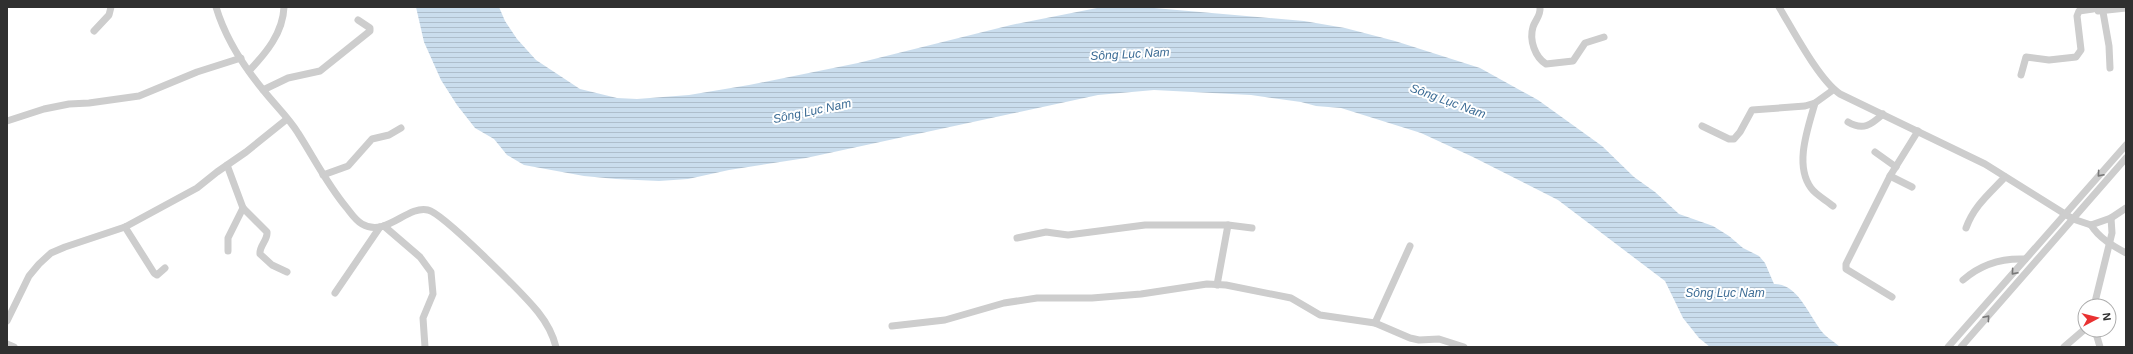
<svg xmlns="http://www.w3.org/2000/svg" width="2133" height="354" viewBox="0 0 2133 354" font-family="Helvetica,sans-serif">
<style>
.water{fill:url(#water-rules)}
.lines{fill:none;stroke-linecap:round;stroke-linejoin:round}
.minor{stroke:#cdcdcd;stroke-width:7}
.oneway{stroke:#777}
.labels{text-anchor:middle;dominant-baseline:central;stroke-width:4;stroke-linejoin:round;paint-order:stroke}
.water-label{font-size:12px;font-style:italic;fill:#3c6c95;stroke:#fff}
</style>
<defs>
<pattern id="water-rules" width="6" height="5" patternUnits="userSpaceOnUse"><rect width="6" height="5" fill="#cadded"/><path d="M0 2.5h6" fill="none" stroke="#aebecc"/></pattern>
</defs>
<rect width="100%" height="100%" fill="#fff"/>
<!-- water -->
<path class="water" d="M 416,7 L 499,7 L 505,21 L 517,39 L 536,60 L 580,89 L 617,98 L 637,99 L 689,95 L 749,85 L 858,63 L 1011,25 L 1097,8 L 1154,8 L 1304,21 L 1345,28 L 1395,41 L 1480,68 L 1538,100 L 1602,146 L 1634,177 L 1655,192 L 1679,214 L 1713,226 L 1729,236 L 1743,248 L 1759,256 L 1765,263 L 1774,284 C 1798,283 1809,316 1823,333 C 1827,338 1835,342 1840,347 L 1710,347 L 1699,338 L 1683,318 L 1665,281 L 1558,200 L 1473,157 L 1421,133 L 1341,108 L 1316,106 L 1301,102 L 1251,95 L 1154,90 L 1098,95 L 806,158 L 729,170 L 688,179 L 659,181 L 616,179 L 584,176 L 524,165 L 507,155 L 494,139 L 475,128 L 457,105 L 441,80 L 424,42 Z"/>
<g class="lines">
<!-- minor -->
<g class="minor">
<path d="M 216,7 C 225,37 244,67 264,91 C 275,105 289,118 298,133 C 314,158 327,184 346,207 C 351,213 355,220 362,224 C 386,238 407,205 428,210 C 443,213 525,296 538,312 C 546,322 553,335 556,347"/>
<path d="M 1540,7 C 1541,16 1535,20 1533,27 C 1529,40 1535,57 1546,64 L 1573,61 L 1585,43 L 1604,37"/>
<path d="M 1779,7 C 1793,30 1819,80 1840,94 L 1985,164 L 2073,219 L 2091,225 L 2111,218 L 2126,208"/>
<polyline points="2098,11 2126,8"/>
<polyline points="2103,12 2109,46 2110,68"/>
<polyline points="94,31 109,15 111,7"/>
<path d="M 249,71 C 266,53 283,33 284,7"/>
<polyline points="2021,75 2026,57 2049,60 2076,57 2081,50 2077,16 2079,11 2093,9"/>
<polyline points="263,90 288,78 320,71 370,31 370,28 358,20"/>
<path d="M 1815,103 C 1808,128 1794,165 1811,188 C 1816,195 1826,200 1833,206"/>
<polyline points="7,121 44,109 69,104 89,103 139,96 197,72 241,58"/>
<path d="M 1848,122 C 1863,131 1871,125 1883,114"/>
<polyline points="1702,126 1729,139 1734,139 1740,132 1752,110 1805,106 1815,103 1833,90"/>
<polyline points="1875,152 1896,167"/>
<path d="M 227,165 L 243,208 L 267,232 C 268,240 259,246 260,254 L 272,265 L 287,272"/>
<polyline points="323,175 348,166 372,139 389,135 401,128"/>
<polyline points="1890,176 1912,187"/>
<path d="M 2091,225 C 2099,238 2113,246 2126,253"/>
<polyline points="384,226 420,257 431,272 433,294 423,318 425,347"/>
<polyline points="125,227 154,273 157,275 165,268"/>
<path d="M 1966,228 C 1974,206 1989,194 2005,177"/>
<polyline points="1017,238 1046,232 1068,235 1145,225 1228,225 1252,228"/>
<polyline points="228,251 228,238 243,208"/>
<path d="M 1963,280 C 1981,264 2002,258 2025,259"/>
<polyline points="1217,285 1228,225"/>
<polyline points="335,293 380,227"/>
<polyline points="1892,297 1846,269 1846,264 1890,176 1918,131"/>
<polyline points="2094,306 2112,233 2111,218"/>
<polyline points="7,321 29,276 39,264 51,253 65,247 125,227 197,188 217,172 246,152 287,119"/>
<polyline points="1375,323 1410,246"/>
<polyline points="892,326 945,320 1004,303 1037,298 1092,298 1141,294 1207,284 1226,285 1291,298 1320,315 1375,323 1410,338 1419,340 1439,339 1464,347"/>
<polyline points="2095,330 2100,347"/>
<polyline points="7,344 14,347"/>
<polyline points="1948,347 2126,145"/>
<polyline points="1961,347 2126,158"/>
<polyline points="2064,347 2085,329"/>
</g>
</g>
<!-- one-way arrows -->
<defs><path id="oneway-chevron" d="M-2-3.5L2.5 0L-2 3.5" fill="none" stroke-width="1.6" stroke-linecap="round" stroke-linejoin="round"/></defs>
<g class="oneway">
<use href="#oneway-chevron" transform="translate(2100 174) rotate(131)"/>
<use href="#oneway-chevron" transform="translate(2014 272) rotate(131)"/>
<use href="#oneway-chevron" transform="translate(1987 318) rotate(-49)"/>
</g>
<g class="labels">
<!-- water labels -->
<g class="water-label">
<text transform="translate(1130 54) rotate(-3)">Sông Lục Nam</text>
<text transform="translate(1448 101) rotate(20)">Sông Lục Nam</text>
<text transform="translate(812 111) rotate(-12)">Sông Lục Nam</text>
<text x="1725" y="293">Sông Lục Nam</text>
</g>
</g>
<!-- border -->
<rect width="2133" height="354" fill="none" stroke="#303030" stroke-width="16"/>
<!-- north arrow -->
<g transform="translate(2097 318) rotate(83)"><circle r="19" fill="#ffffff" stroke="#acacac"/>
<path d="M0-3L7 15L0 10L-7 15Z" fill="#e93131"/>
<text y="-6" font-size="11" font-weight="bold" text-anchor="middle" fill="#303030">N</text>
</g>
</svg>
